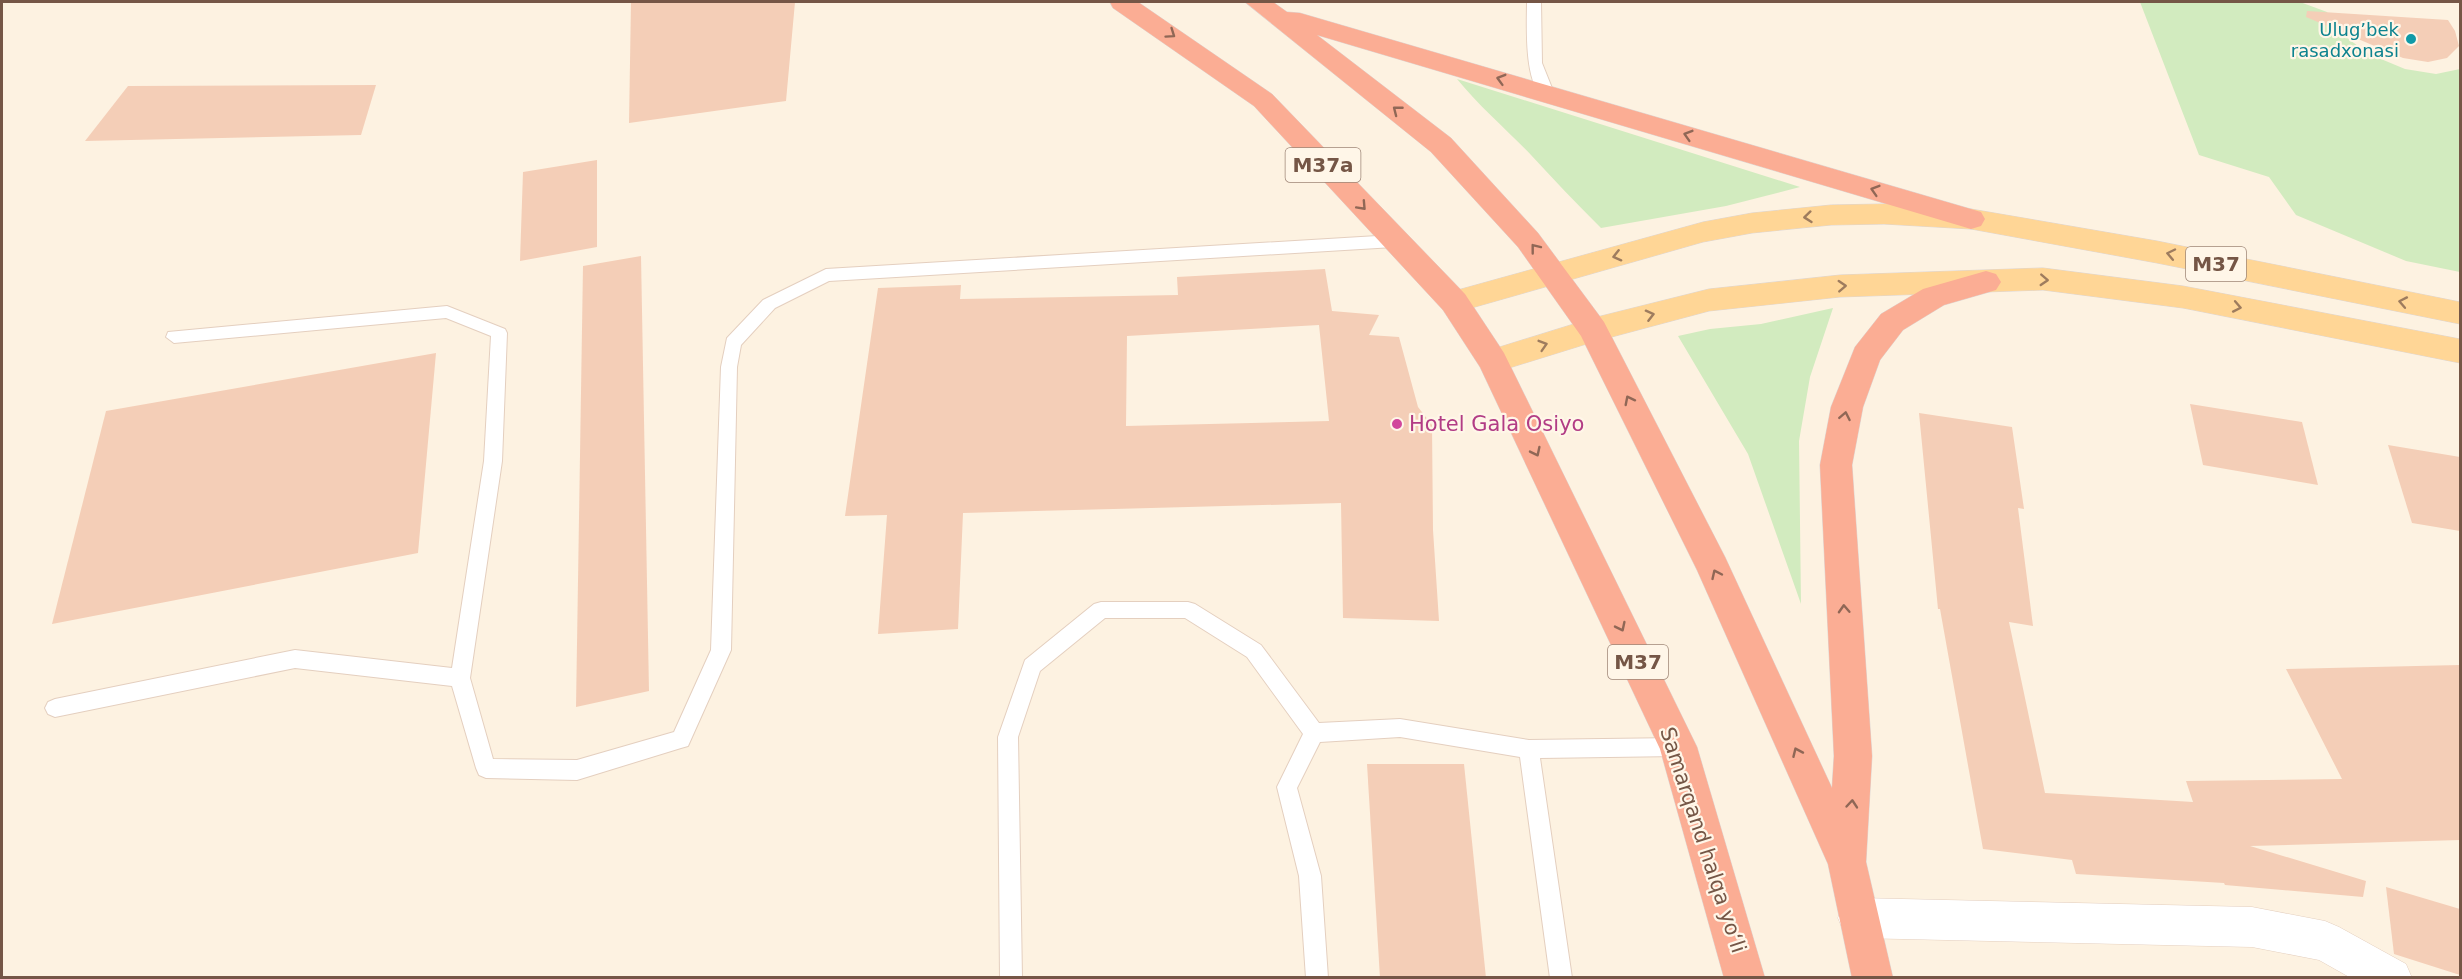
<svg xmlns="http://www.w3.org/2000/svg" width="2462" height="979" viewBox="0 0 2462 979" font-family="'DejaVu Sans',sans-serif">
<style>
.green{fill:#d2ebbf}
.building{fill:#f4ceb7;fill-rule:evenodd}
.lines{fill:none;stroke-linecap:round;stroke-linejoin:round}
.lane-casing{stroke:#e4cfbf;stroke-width:2}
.street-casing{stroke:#e4cfbf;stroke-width:1}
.primary-casing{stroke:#ded6d3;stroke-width:1}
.highway-casing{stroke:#ded6d3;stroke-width:1}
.lane{fill:#fff;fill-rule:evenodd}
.street{fill:#fff;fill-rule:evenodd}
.primary{fill:#ffd696;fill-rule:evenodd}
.highway{fill:#fbad94;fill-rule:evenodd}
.oneway{stroke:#906756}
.oneway2{stroke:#9e7c5e}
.culture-dot{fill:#0f9aa8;stroke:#fff6e8;stroke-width:2}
.hotel-dot{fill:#d1479c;stroke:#fff6e8;stroke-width:2}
.labels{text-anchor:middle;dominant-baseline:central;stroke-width:4.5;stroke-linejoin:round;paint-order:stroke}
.far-culture-label{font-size:18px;fill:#0d838f;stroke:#fff6e8;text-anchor:end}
.shield{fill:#fff6e8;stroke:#9e8677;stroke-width:1.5}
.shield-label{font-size:20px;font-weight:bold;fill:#755646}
.hotel-label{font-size:21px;fill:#b23c85;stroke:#fff6e8;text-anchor:start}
.street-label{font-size:21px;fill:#755646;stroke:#fff6e8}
</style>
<rect width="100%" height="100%" fill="#fdf2e1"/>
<!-- green -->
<g class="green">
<polygon points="2140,2 2300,2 2327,12 2339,32 2369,54 2405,69 2436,74 2460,69 2460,272 2406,261 2296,215 2269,177 2199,155"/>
<path d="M 1457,79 L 1800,187 L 1726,206 L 1601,228 C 1577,204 1554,180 1531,155 C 1506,129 1480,107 1457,79 Z"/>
<polygon points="1833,308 1810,377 1799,441 1801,604 1748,454 1678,336 1710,329 1761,324"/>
</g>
<!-- building -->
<g class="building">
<polygon points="631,2 795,2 786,101 629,123"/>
<polygon points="2307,11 2448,20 2455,31 2459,46 2447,58 2428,62 2403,58 2306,17"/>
<polygon points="376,85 361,135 85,141 128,86"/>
<polygon points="597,160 597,247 520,261 523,172"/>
<polygon points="641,256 649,691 576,707 583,266"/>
<path d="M 1325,269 L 1332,311 L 1379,315 L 1369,335 L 1399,337 L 1418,407 L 1432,425 L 1433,530 L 1439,621 L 1343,618 L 1341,503 L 963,513 L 958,629 L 878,634 L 887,515 L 845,516 L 878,288 L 961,285 L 960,299 L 1178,295 L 1177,277 ZM 1319,325 L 1329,421 L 1126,426 L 1127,336 Z"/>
<polygon points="436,353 418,553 52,624 106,411"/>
<polygon points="2190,404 2302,422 2318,485 2203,465"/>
<polygon points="1919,413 2012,427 2024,509 2018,508 2033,626 2009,622 2045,793 2193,802 2186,781 2342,779 2286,669 2460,665 2460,840 2250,846 2366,881 2363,897 2225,885 2224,883 2076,874 2072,860 1983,849 1940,609 1938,609"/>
<polygon points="2388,445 2460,457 2460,531 2412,523"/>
<polygon points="1367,764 1464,764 1486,978 1380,978"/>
<polygon points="2386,887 2460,909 2460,975 2394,954"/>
</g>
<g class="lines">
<defs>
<g id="lane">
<path d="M 1527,2 L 1541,2 L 1542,63 L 1554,93 L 1547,98 C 1523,91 1527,22 1527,2 Z"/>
<polygon points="1394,235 1402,241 1394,247 829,281 775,308 741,345 737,367 731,650 688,746 681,748 577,780 486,778 479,775 476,768 452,686 295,668 55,717 48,714 45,708 48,702 55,699 295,650 452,668 484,461 491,336 446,318 174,343 166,337 168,332 447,306 505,329 507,333 502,461 470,678 493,759 577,760 674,732 711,650 721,367 727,338 763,300 826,269"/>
<polygon points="1101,602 1188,602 1195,604 1261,645 1319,723 1400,719 1529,740 1678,738 1685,740 1688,747 1685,754 1678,756 1540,758 1572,978 1550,978 1520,757 1400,737 1320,742 1297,788 1321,876 1328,978 1306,978 1299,876 1277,787 1303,734 1247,657 1185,618 1105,618 1040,671 1018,737 1022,978 1000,978 998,737 1025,660 1094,604"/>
</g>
<polygon id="street" points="1858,898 2252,907 2325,921 2339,927 2406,964 2412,978 2351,978 2319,960 2252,947 1858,938 1844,932 1838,918 1844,904"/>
<g id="primary">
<polygon points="1884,204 1971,209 2157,241 2460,302 2460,324 2157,263 1971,229 1884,224 1831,225 1752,233 1703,242 1454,313 1443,310 1439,302 1443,294 1454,291 1703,222 1752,213 1831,205"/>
<polygon points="2043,268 2183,286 2460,339 2460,363 2183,308 2043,290 1840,297 1709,311 1593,342 1493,373 1482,369 1478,361 1482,353 1493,349 1593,318 1709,289 1840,275"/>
</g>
<g id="highway">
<polygon points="1110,2 1138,2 1272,94 1465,294 1504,353 1697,747 1765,978 1724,978 1660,749 1480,367 1443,310 1254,106 1113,8"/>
<polygon points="1245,2 1273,2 1287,12 1300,13 1981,212 1985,219 1981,226 1971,229 1317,35 1451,138 1538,233 1604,322 1725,557 1832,788 1834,756 1820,465 1831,407 1855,347 1881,314 1923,289 1986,271 1996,274 2001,282 1996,290 1944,305 1903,330 1880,360 1863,407 1852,465 1872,756 1866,862 1893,978 1852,978 1828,864 1697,570 1581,336 1518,247 1431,152"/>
</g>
</defs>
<!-- lane casing -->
<use href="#lane" class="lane-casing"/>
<!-- street casing -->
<use href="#street" class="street-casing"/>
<!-- primary casing -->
<use href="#primary" class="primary-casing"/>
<!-- highway casing -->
<use href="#highway" class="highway-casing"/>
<!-- lane -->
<use href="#lane" class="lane"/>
<!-- street -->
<use href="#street" class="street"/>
<!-- primary -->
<use href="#primary" class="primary"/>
<!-- highway -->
<use href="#highway" class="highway"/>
</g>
<!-- one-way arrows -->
<defs><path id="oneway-chevron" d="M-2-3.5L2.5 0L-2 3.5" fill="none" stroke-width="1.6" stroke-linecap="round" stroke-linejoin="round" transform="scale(1.5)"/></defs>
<g class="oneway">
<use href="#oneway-chevron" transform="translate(1171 34) rotate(35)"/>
<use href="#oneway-chevron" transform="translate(1501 79) rotate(-164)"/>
<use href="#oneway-chevron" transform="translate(1397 110) rotate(-142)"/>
<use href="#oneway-chevron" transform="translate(1688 135) rotate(-163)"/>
<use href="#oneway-chevron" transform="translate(1875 190) rotate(-163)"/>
<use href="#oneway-chevron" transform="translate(1362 206) rotate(47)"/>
<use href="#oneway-chevron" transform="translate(1535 248) rotate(-128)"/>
<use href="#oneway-chevron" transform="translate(1629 400) rotate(-117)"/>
<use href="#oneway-chevron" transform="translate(1845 416) rotate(-79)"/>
<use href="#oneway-chevron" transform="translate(1536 452) rotate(64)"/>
<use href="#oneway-chevron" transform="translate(1716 574) rotate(-115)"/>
<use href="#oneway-chevron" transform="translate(1844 609) rotate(-93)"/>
<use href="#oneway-chevron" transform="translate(1621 627) rotate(64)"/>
<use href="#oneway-chevron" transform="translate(1797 752) rotate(-114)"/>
<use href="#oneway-chevron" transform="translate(1852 804) rotate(-85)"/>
</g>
<g class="oneway2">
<use href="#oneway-chevron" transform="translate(1808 217) rotate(174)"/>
<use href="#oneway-chevron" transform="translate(2171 254) rotate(-168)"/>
<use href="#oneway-chevron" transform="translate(1617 256) rotate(166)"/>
<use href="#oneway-chevron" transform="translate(2044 280) rotate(3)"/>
<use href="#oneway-chevron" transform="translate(1842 286) rotate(-3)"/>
<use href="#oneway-chevron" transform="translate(2403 302) rotate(-169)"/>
<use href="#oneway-chevron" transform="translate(2237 307) rotate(11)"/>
<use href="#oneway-chevron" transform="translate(1650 315) rotate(-14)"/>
<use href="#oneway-chevron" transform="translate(1543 345) rotate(-17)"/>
</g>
<!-- markers -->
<circle class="culture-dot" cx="2411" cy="39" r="6"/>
<circle class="hotel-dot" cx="1397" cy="424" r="6"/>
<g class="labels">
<!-- far-culture labels -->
<g class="far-culture-label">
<text x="2399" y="29">Ulug’bek<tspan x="2399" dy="21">rasadxonasi</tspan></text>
</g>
<!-- shield labels -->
<g class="shield">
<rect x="1285.5" y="148" width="75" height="34" rx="4.5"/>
<rect x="2186" y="247" width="60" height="34" rx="4.5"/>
<rect x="1608" y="645" width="60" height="34" rx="4.5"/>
</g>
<g class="shield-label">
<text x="1323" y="165">M37a</text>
<text x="2216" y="264">M37</text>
<text x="1638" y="662">M37</text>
</g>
<!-- hotel labels -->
<g class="hotel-label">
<text x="1409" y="424">Hotel Gala Osiyo</text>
</g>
<!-- street labels -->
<g class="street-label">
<text transform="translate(1703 840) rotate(72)">Samarqand halqa yoʻli</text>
</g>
</g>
<!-- border -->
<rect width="2462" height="979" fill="none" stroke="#755646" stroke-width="6"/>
</svg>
